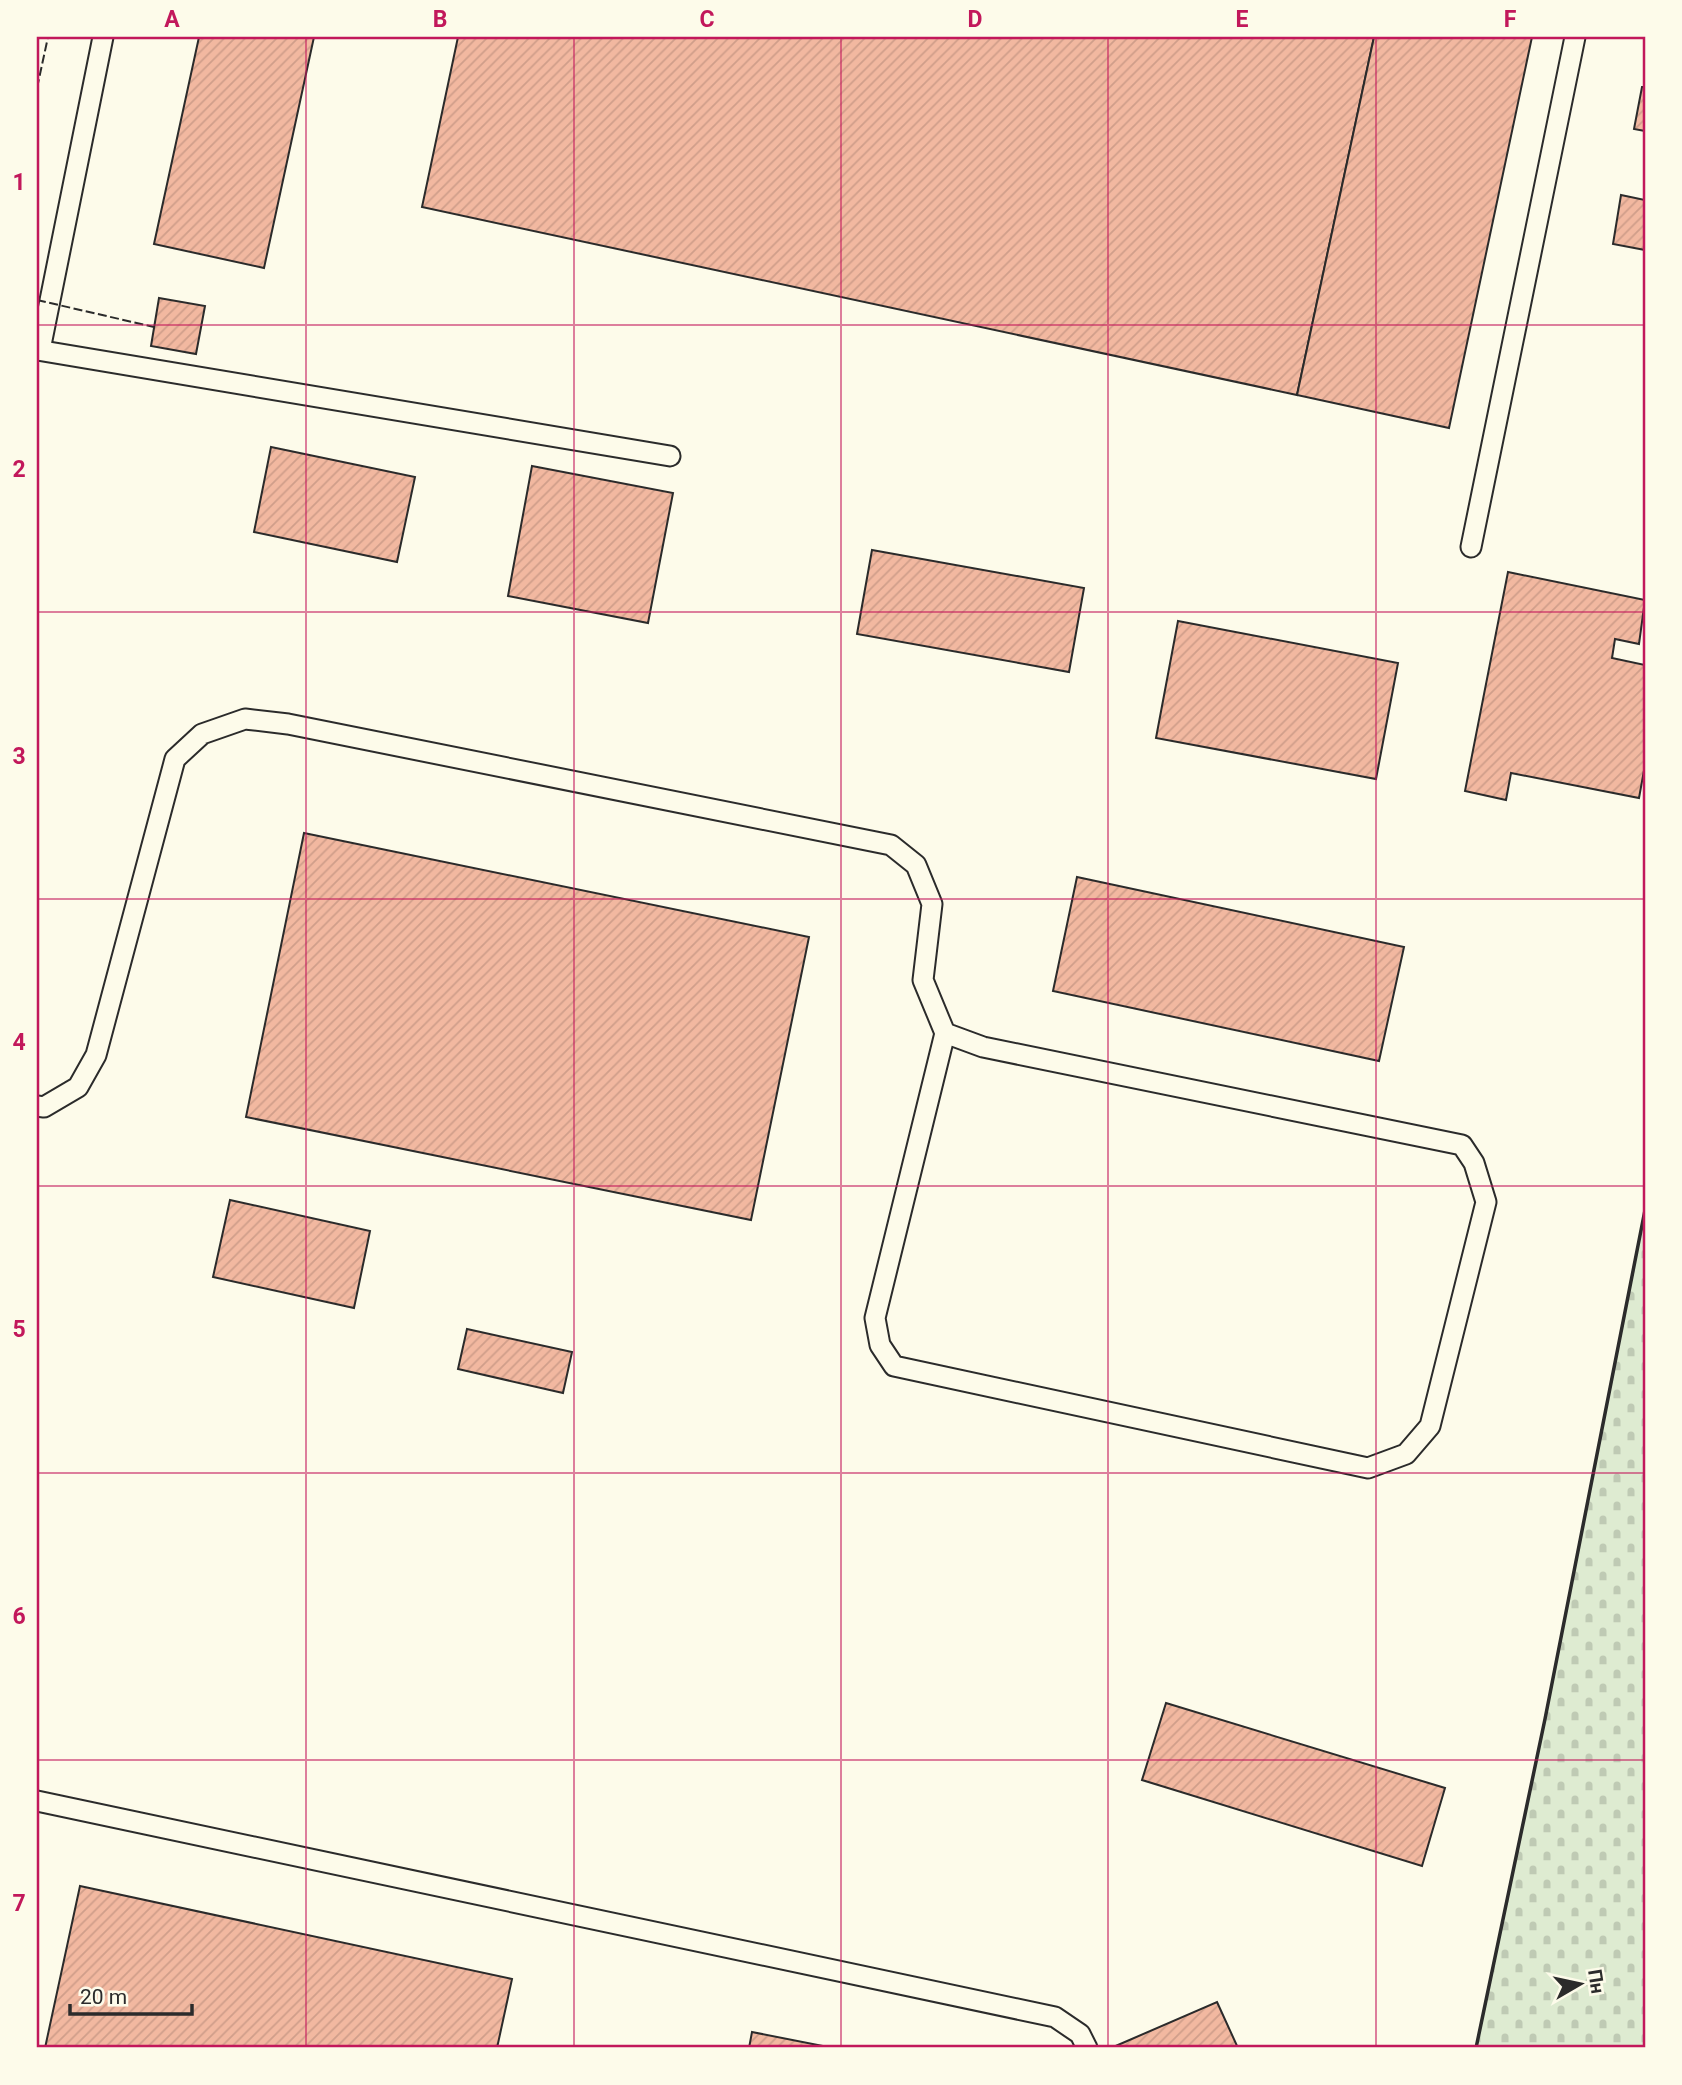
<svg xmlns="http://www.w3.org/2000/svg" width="1682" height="2085" viewBox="0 0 1682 2085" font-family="Roboto,sans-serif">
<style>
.cemetery{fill:url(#cemetery-stones);stroke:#74746e;stroke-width:2}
.building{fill:url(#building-hatch);stroke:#2b2b2b;stroke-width:2}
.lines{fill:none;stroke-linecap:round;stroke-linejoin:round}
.service-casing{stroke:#2b2b2b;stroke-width:23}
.service{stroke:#fdfbea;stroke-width:19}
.fence{stroke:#2b2b2b;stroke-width:2;stroke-dasharray:9 3.5;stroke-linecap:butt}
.wall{stroke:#2b2b2b;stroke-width:3.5}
.grid{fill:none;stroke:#c2185b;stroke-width:2;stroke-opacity:0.55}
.neatline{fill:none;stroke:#c2185b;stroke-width:2.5}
.grid-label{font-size:23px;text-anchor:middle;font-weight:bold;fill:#c2185b}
</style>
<defs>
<pattern id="cemetery-stones" width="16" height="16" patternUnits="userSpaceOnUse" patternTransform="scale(1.75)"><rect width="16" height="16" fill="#deebd1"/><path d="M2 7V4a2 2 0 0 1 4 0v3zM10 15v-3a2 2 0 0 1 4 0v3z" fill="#bfcab4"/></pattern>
<pattern id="building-hatch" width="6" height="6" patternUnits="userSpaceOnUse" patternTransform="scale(1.75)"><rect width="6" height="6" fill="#f2b8a0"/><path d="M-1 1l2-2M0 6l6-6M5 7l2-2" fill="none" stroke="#d09e8a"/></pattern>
</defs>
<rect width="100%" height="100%" fill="#fdfbea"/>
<!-- cemetery -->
<polygon class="cemetery" points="1645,1210 1645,2048 1476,2048 1545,1719"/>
<!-- building -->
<g class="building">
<polygon points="199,37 314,37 264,268 154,244"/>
<polygon points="458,37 1374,37 1297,395 422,207"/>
<polygon points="1374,37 1532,37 1449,428 1297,395"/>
<polygon points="1642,87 1645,87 1645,131 1634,129"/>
<polygon points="1621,195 1645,200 1645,250 1613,244"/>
<polygon points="159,298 205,306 196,354 151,346"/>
<polygon points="271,447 415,477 397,562 254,532"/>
<polygon points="532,466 673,493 648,623 508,596"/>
<polygon points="872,550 1084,588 1069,672 857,634"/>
<polygon points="1508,572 1645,600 1639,644 1615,639 1612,658 1645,665 1645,765 1639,798 1511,773 1506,800 1465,791"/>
<polygon points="1178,621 1398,663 1376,779 1156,738"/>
<polygon points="304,833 809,937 751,1220 246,1117"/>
<polygon points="1077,877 1404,947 1379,1061 1053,991"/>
<polygon points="230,1200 370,1231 354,1308 213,1277"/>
<polygon points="467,1329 572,1352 563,1393 458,1369"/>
<polygon points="1166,1703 1445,1788 1422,1866 1142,1780"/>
<polygon points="80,1886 512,1979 497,2048 45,2048"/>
<polygon points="1217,2002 1238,2048 1111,2048"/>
<polygon points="752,2032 833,2048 749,2048"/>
</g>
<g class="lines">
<defs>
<g id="service">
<polyline points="37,350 670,456"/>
<polyline points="40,350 103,37"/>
<polyline points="1471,547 1575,37"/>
<polyline points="37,1106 44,1107 78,1087 96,1055 175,759 202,734 245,719 288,724 891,845 916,865 932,904 923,980 945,1033 875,1318 880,1345 894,1366 1368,1468 1406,1454 1430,1426 1486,1202 1474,1163 1462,1145 983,1047 945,1033"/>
<polyline points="37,1801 1055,2017 1080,2034 1087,2048"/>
</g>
</defs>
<!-- service casing -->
<use href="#service" class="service-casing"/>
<!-- service -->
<use href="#service" class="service"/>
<!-- fence -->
<g class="fence">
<polyline points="37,88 48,37"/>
<polyline points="37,300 154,327"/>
</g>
<!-- wall -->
<polyline class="wall" points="1476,2048 1545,1719 1645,1210"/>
</g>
<!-- grid -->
<path class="grid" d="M 306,37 L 306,2048M 574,37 L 574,2048M 841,37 L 841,2048M 1108,37 L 1108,2048M 1376,37 L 1376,2048M 37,325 L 1645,325M 37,612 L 1645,612M 37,899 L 1645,899M 37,1186 L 1645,1186M 37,1473 L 1645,1473M 37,1760 L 1645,1760"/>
<!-- border -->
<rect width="1682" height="2085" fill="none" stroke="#fdfbea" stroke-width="77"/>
<!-- north arrow -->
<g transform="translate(1580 1984) rotate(81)" stroke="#fdfbea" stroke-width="5" paint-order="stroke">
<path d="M0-5L12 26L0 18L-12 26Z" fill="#2b2b2b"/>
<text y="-10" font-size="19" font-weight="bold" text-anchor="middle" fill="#2b2b2b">Пн</text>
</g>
<!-- scale -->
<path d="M70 2004v10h122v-10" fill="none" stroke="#2b2b2b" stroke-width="3.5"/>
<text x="80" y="2004" font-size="21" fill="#2b2b2b" stroke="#fdfbea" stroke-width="5" paint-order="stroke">20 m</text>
<rect x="38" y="38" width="1606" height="2008" class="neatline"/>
<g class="grid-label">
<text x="172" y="27">A</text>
<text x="440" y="27">B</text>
<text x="707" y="27">C</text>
<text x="975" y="27">D</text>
<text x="1242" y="27">E</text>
<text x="1510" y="27">F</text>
<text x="19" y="190">1</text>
<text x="19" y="477">2</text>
<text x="19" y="764">3</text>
<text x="19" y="1050">4</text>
<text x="19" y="1337">5</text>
<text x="19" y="1624">6</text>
<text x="19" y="1911">7</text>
</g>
</svg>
